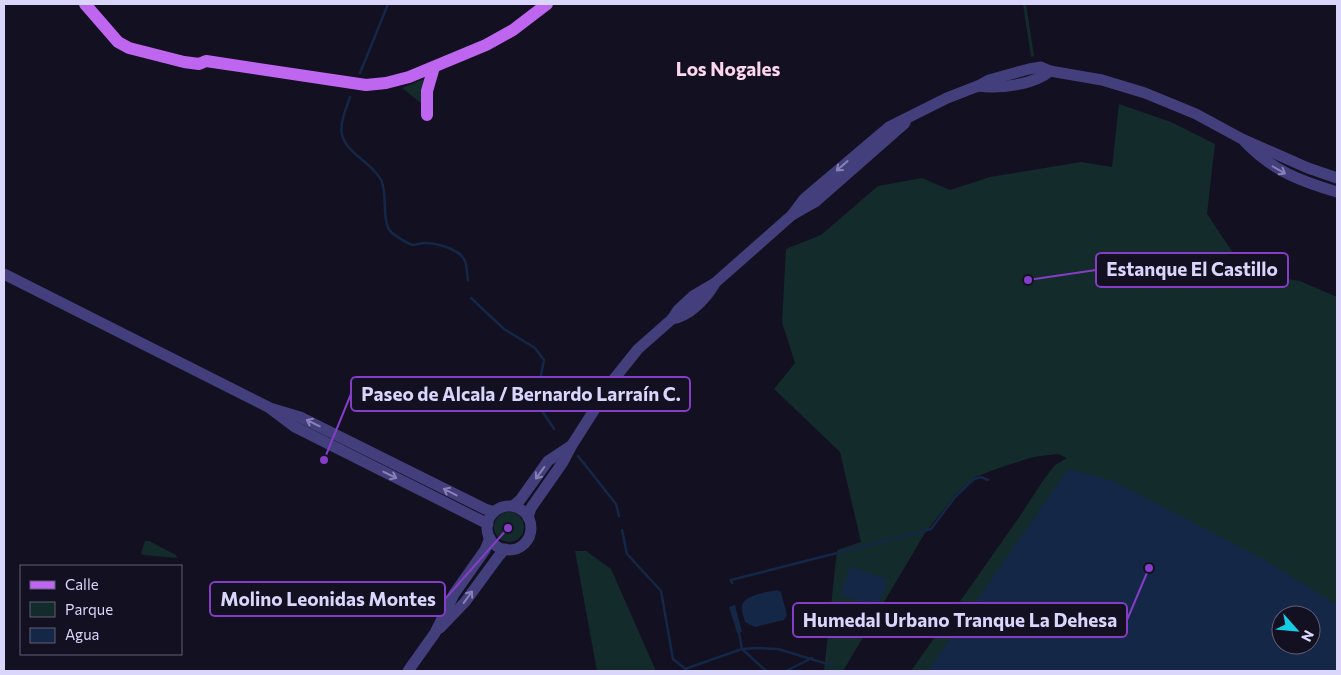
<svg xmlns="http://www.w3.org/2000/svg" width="1341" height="675" viewBox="0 0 1341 675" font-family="Commissioner,sans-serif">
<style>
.green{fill:#142b2b;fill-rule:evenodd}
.water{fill:#142747;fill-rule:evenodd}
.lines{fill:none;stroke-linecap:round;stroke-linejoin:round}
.stream{stroke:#142747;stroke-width:2.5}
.minor{stroke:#433f7c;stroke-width:11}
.major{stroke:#bf66f1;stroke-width:12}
.oneway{stroke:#8782b5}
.labels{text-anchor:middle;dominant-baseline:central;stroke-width:5;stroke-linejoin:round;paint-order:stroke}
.neighbourhood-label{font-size:19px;font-weight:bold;fill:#fbd6ed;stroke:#131022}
.leader{fill:none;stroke:#843dc5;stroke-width:2}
.callout-dot{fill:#843dc5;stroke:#131022;stroke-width:2}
.callout{fill:#131022;stroke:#843dc5;stroke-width:2}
.callout-label{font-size:19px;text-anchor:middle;font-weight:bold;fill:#dad5fb}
</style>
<rect width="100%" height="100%" fill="#131022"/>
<!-- green -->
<g class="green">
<polygon points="1023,4 1026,4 1034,56 1031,57"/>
<polygon points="424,79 421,103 402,88"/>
<path d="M 1119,104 L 1171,122 L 1215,144 L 1207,214 L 1254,284 L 1258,274 L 1300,281 L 1337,297 L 1337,671 L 911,671 L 1020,516 L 1042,482 L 1055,465 L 1067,458 L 1058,454 L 1033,457 L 1002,467 L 975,477 L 955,495 L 925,533 L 843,671 L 824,671 L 837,550 L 861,542 L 840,452 L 774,389 L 795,363 L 782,322 L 786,249 L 821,235 L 878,186 L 922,178 L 950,190 L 990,177 L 1081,162 L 1112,167 ZM 1281,615 L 1311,615 L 1311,645 L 1281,645 Z"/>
<circle cx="509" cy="527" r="15"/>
<polygon points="145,541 149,541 176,555 177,558 143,555 141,553"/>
<polygon points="575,551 586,551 611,569 656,671 597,671"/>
</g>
<!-- water -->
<g class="water">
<path d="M 1068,469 L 1113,481 L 1263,559 L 1337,605 L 1337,671 L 928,671 ZM 1281,615 L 1311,615 L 1311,645 L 1281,645 Z"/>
<polygon points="851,566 888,580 877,608 840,594"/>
<path d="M 777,590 L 781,592 L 787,615 L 784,620 L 755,627 L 745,622 C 744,617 741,611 742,606 C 743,595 768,592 777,590 Z"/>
<polygon points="735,605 742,632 737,633 729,607"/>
</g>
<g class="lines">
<!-- stream -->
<g class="stream">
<polyline points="360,73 388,4"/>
<path d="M 350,97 C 338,130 335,139 365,162 C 371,168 379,174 382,182 C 387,197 382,219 390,231 C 394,235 408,244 413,245 C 417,245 421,243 424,243 C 437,243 460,249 465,261 C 467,267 467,275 468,280"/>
<polyline points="471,298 504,329 535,348 544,360 540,380 534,392 537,403 554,429"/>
<polyline points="578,456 616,504 619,516"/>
<polyline points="622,530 627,554 661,591 673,659 688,671"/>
<polyline points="732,583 731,580 931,529 955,497 974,479 981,477 988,480"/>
<polyline points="739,633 742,649 766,671"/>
<polyline points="685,669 742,649 756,648 778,649 834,666"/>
<polyline points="786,671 812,658"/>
</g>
<!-- minor -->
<g class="minor">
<path d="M 978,86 C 999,89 1034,85 1050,71"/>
<path d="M 1245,142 C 1273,171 1300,181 1337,192"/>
<polyline points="792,215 804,199 889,127 947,98 978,86 989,80 1029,69 1041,67 1050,71 1102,80 1145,93 1196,114 1242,139 1308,168 1337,178"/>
<polyline points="4,274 270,408 300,417 485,509 494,512"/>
<path d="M 672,319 C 689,316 705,300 714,285"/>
<polyline points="271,409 295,427 488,524"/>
<polyline points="513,506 520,500 548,461 572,445"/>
<circle cx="509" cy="528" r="22"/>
<polyline points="528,517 531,508 563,462 572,445 614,379 638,349 672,319 678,310 693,296 715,283 792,215 815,202 905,123"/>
<polyline points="440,628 465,602 498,557 505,549"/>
<polyline points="408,671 435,633 454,594 485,550 490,538"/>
</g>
<!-- major -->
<g class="major">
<polyline points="85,4 118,42 129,48 184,62 199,64 206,61 366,85 386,83 409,77 486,45 513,30 547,4"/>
<polyline points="427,115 427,91 434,67"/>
</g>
</g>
<!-- one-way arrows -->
<defs><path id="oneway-shaft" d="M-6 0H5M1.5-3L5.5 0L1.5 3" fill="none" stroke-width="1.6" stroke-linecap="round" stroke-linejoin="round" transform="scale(1.25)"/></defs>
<g class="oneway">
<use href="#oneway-shaft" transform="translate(842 166) rotate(139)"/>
<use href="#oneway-shaft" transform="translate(1279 170) rotate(30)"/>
<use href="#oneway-shaft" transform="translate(313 423) rotate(-154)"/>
<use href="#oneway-shaft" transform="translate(540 473) rotate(126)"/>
<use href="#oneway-shaft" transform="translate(390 475) rotate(26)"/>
<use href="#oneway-shaft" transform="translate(450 492) rotate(-153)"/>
<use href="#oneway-shaft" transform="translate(468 597) rotate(-54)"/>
</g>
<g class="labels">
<!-- neighbourhood labels -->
<g class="neighbourhood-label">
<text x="728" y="68">Los Nogales</text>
</g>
</g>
<!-- callouts -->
<path class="leader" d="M1028 280L1096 270M324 460L351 394M508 528L445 599M1149 568L1127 620"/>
<g class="callout-dot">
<circle cx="1028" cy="280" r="5"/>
<circle cx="324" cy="460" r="5"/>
<circle cx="508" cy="528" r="5"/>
<circle cx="1149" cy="568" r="5"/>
</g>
<g class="callout">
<rect x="1096" y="253" width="192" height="34" rx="5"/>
<rect x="351" y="377" width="339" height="34" rx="5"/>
<rect x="210" y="582" width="235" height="34" rx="5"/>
<rect x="793" y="603" width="334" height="34" rx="5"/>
</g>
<g class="callout-label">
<text x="1192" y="276">Estanque El Castillo</text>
<text x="521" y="401">Paseo de Alcala / Bernardo Larraín C.</text>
<text x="328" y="606">Molino Leonidas Montes</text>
<text x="960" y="627">Humedal Urbano Tranque La Dehesa</text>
</g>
<!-- border -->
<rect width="1341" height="675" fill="none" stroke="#dad5fb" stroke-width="10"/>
<!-- legend -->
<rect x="20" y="565" width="162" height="90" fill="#131022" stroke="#635f79"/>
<rect x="30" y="581" width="25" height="8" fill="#bf66f1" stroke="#635f79"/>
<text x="65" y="590" font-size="15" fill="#dad5fb">Calle</text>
<rect x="30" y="602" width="25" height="15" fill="#142b2b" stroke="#635f79"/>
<text x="65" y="615" font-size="15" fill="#dad5fb">Parque</text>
<rect x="30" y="628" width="25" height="15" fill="#142747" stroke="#635f79"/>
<text x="65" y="640" font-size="15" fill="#dad5fb">Agua</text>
<!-- north arrow -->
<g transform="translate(1296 630) rotate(117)"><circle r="24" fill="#131022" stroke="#635f79"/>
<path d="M0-4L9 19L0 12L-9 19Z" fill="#16cde6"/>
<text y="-8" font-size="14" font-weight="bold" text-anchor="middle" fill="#dad5fb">N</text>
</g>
</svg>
